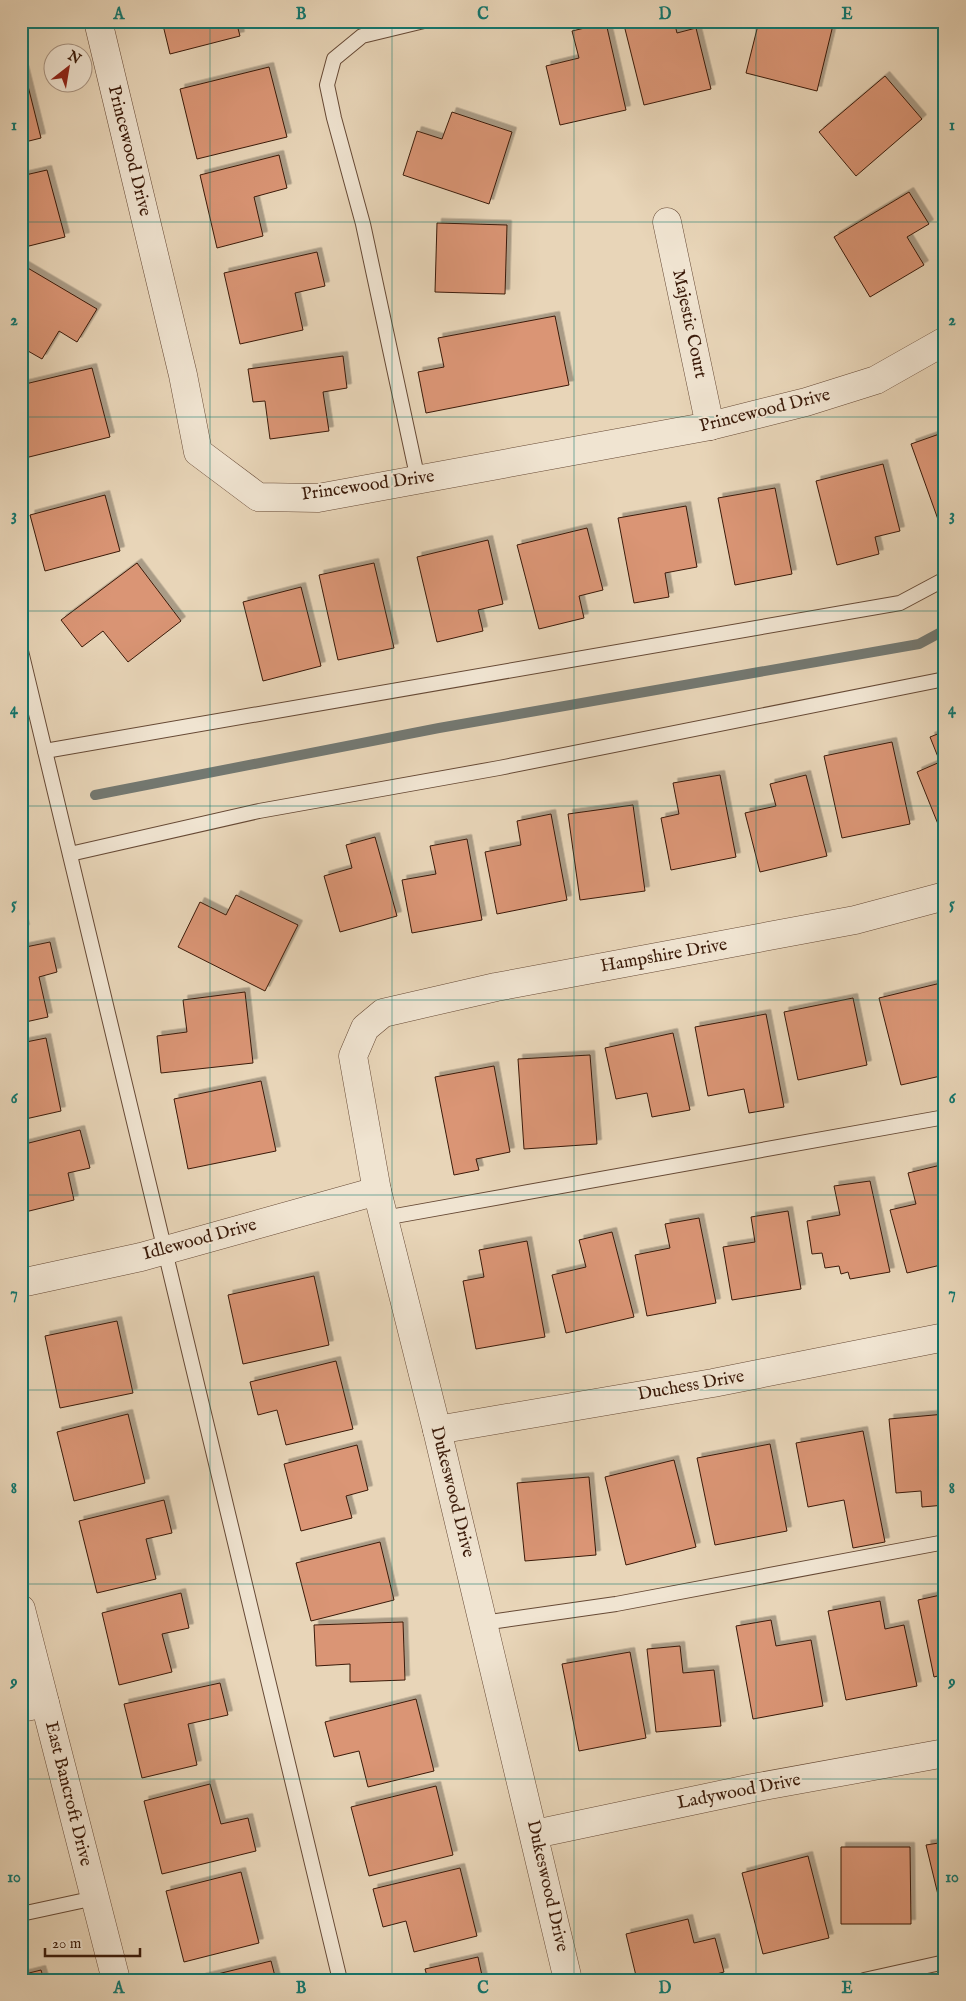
<svg xmlns="http://www.w3.org/2000/svg" width="966" height="2001" viewBox="0 0 966 2001" font-family="'IM FELL English',serif">
<style>
.lines{fill:none;stroke-linecap:round;stroke-linejoin:round}
.stream{stroke:#737871;stroke-width:10}
.building{fill:#da9575;stroke:#3a1a09;filter:url(#shadow)}
.service-casing{stroke:#664935;stroke-width:16}
.minor-casing{stroke:#664935;stroke-width:29}
.service{stroke:#f0e4d1;stroke-width:14}
.minor{stroke:#f0e4d1;stroke-width:28}
.grid{fill:none;stroke:#0f766e;stroke-width:1;stroke-opacity:0.55}
.labels{text-anchor:middle;dominant-baseline:central;stroke-width:4;stroke-linejoin:round;paint-order:stroke}
.street-label{font-size:18px;fill:#3a1a09;stroke:#f0e4d1}
.neatline{fill:none;stroke:#0f766e;stroke-width:2}
.grid-label{font-size:16px;text-anchor:middle;font-weight:bold;fill:#0f766e}
</style>
<defs>
<filter id="shadow"><feDropShadow dx="4.5" dy="-4.5" stdDeviation="0" flood-color="#0004"/></filter>
</defs>
<rect width="100%" height="100%" fill="#e8d5b8"/>
<filter id="stains"><feTurbulence type="fractalNoise" baseFrequency=".004" numOctaves="4"/><feColorMatrix values="0 0 0 0 .2 0 0 0 0 .09 0 0 0 0 .02 0 0 0 .5 -.17"/></filter>
<radialGradient id="worn" r=".72"><stop offset=".6" stop-color="#630" stop-opacity="0"/><stop offset="1" stop-color="#630" stop-opacity=".3"/></radialGradient>
<g class="lines">
<!-- stream -->
<polyline class="stream" points="95,795 439,728 919,644 945,630"/>
</g>
<!-- building -->
<g class="building">
<polygon points="162,21 236,21 240,36 170,54"/>
<polygon points="623,21 674,21 677,33 696,28 711,89 644,105"/>
<polygon points="759,21 819,21 833,25 817,91 746,73"/>
<polygon points="606,23 626,110 560,125 546,66 579,58 572,31"/>
<polygon points="269,67 287,137 197,159 180,89"/>
<polygon points="21,70 24,70 41,138 21,143"/>
<polygon points="885,76 922,119 856,176 819,132"/>
<polygon points="452,112 512,132 489,204 403,175 417,131 442,139"/>
<polygon points="279,155 287,188 254,197 263,236 217,248 200,175"/>
<polygon points="47,170 65,237 21,248 21,176"/>
<polygon points="909,192 929,224 907,237 924,265 870,297 834,237"/>
<polygon points="437,223 507,225 505,294 435,292"/>
<polygon points="317,252 325,286 295,293 303,330 240,344 224,273"/>
<polygon points="21,264 97,309 77,342 59,331 42,359 21,347"/>
<polygon points="555,316 569,385 426,413 418,372 444,367 438,338"/>
<polygon points="343,356 347,388 323,392 329,431 270,439 265,401 253,402 248,369"/>
<polygon points="92,368 110,437 25,458 21,443 21,385"/>
<polygon points="945,432 945,524 940,525 911,444"/>
<polygon points="883,464 900,531 875,537 879,554 837,565 816,481"/>
<polygon points="775,488 792,574 735,585 718,498"/>
<polygon points="105,495 120,551 45,571 30,515"/>
<polygon points="686,506 697,567 665,573 669,597 634,603 618,518"/>
<polygon points="587,528 603,590 579,596 584,618 539,629 517,545"/>
<polygon points="488,540 503,604 478,610 483,631 437,642 417,557"/>
<polygon points="137,563 181,621 128,662 103,631 82,647 61,620"/>
<polygon points="374,563 394,648 338,660 319,575"/>
<polygon points="301,587 321,666 263,681 243,602"/>
<polygon points="945,731 945,827 940,829 917,772 940,762 930,737"/>
<polygon points="892,742 910,824 842,838 824,756"/>
<polygon points="720,775 736,857 671,870 661,818 679,814 673,783"/>
<polygon points="806,775 827,856 760,872 745,813 776,806 770,784"/>
<polygon points="633,805 645,891 580,900 568,814"/>
<polygon points="551,814 567,900 497,914 485,852 521,845 517,821"/>
<polygon points="375,837 397,916 340,932 324,876 352,868 346,845"/>
<polygon points="467,839 482,920 412,933 402,880 436,874 430,846"/>
<polygon points="236,895 298,925 265,991 178,947 200,902 226,915"/>
<polygon points="21,915 25,929 21,930"/>
<polygon points="50,942 57,972 39,977 48,1017 21,1023 21,948"/>
<polygon points="945,982 945,1075 901,1085 879,998"/>
<polygon points="245,992 253,1063 161,1073 157,1036 187,1032 183,1000"/>
<polygon points="853,998 867,1065 798,1080 784,1012"/>
<polygon points="766,1014 784,1107 749,1113 744,1089 708,1096 695,1027"/>
<polygon points="673,1033 690,1110 652,1117 647,1093 616,1099 605,1048"/>
<polygon points="46,1038 61,1111 21,1120 21,1043"/>
<polygon points="590,1055 597,1144 524,1149 518,1059"/>
<polygon points="494,1066 510,1152 476,1159 479,1170 454,1175 435,1077"/>
<polygon points="261,1081 276,1151 188,1169 174,1099"/>
<polygon points="80,1130 90,1168 68,1173 74,1200 21,1213 21,1145"/>
<polygon points="945,1164 945,1264 907,1273 890,1210 916,1204 908,1173"/>
<polygon points="870,1181 890,1272 850,1279 848,1272 841,1274 839,1266 825,1268 822,1253 812,1254 807,1221 840,1215 834,1186"/>
<polygon points="788,1211 801,1289 732,1300 723,1247 755,1242 751,1217"/>
<polygon points="699,1218 716,1303 647,1316 635,1255 670,1248 665,1224"/>
<polygon points="612,1232 634,1317 566,1333 552,1275 586,1267 579,1240"/>
<polygon points="527,1241 545,1337 476,1349 463,1281 484,1277 479,1250"/>
<polygon points="314,1276 329,1345 243,1364 228,1295"/>
<polygon points="117,1321 133,1393 60,1408 45,1336"/>
<polygon points="336,1361 353,1429 286,1445 277,1410 258,1415 250,1382"/>
<polygon points="128,1414 145,1483 74,1501 57,1432"/>
<polygon points="945,1414 945,1505 922,1507 921,1491 896,1493 889,1419"/>
<polygon points="863,1431 885,1542 853,1548 844,1500 808,1507 796,1443"/>
<polygon points="770,1444 787,1531 715,1545 697,1458"/>
<polygon points="357,1445 368,1490 346,1496 352,1518 301,1531 284,1464"/>
<polygon points="674,1460 696,1547 626,1565 605,1477"/>
<polygon points="589,1477 596,1555 525,1561 517,1483"/>
<polygon points="164,1500 172,1533 146,1539 156,1579 97,1593 79,1521"/>
<polygon points="380,1542 394,1600 311,1621 296,1563"/>
<polygon points="181,1593 189,1628 162,1634 172,1672 119,1685 102,1613"/>
<polygon points="945,1594 945,1674 934,1677 918,1600"/>
<polygon points="880,1601 885,1629 904,1625 917,1686 846,1700 828,1611"/>
<polygon points="771,1620 776,1646 811,1640 823,1706 753,1719 736,1626"/>
<polygon points="403,1622 405,1680 350,1682 350,1664 316,1666 314,1625"/>
<polygon points="680,1646 683,1673 714,1670 721,1726 656,1732 647,1649"/>
<polygon points="630,1652 646,1738 579,1751 562,1664"/>
<polygon points="220,1683 228,1715 188,1724 197,1765 142,1778 124,1704"/>
<polygon points="416,1699 434,1771 368,1787 359,1751 334,1757 325,1722"/>
<polygon points="210,1784 221,1824 248,1818 256,1851 162,1874 144,1801"/>
<polygon points="436,1786 453,1855 369,1876 351,1807"/>
<polygon points="945,1842 945,1898 939,1899 926,1845"/>
<polygon points="841,1847 910,1847 911,1924 841,1924"/>
<polygon points="808,1856 829,1938 763,1954 742,1873"/>
<polygon points="460,1868 477,1936 414,1952 406,1921 383,1927 373,1889"/>
<polygon points="241,1872 259,1943 184,1962 166,1891"/>
<polygon points="688,1919 694,1943 715,1938 724,1972 694,1980 637,1980 626,1934"/>
<polygon points="478,1957 483,1980 428,1980 425,1969"/>
<polygon points="271,1961 276,1980 202,1980 201,1978"/>
<polygon points="41,1970 44,1980 21,1980 21,1975"/>
</g>
<g class="lines">
<defs>
<g id="service">
<polyline points="418,480 363,224 334,118 327,85 334,59 362,36 424,21"/>
<polyline points="21,651 340,1980"/>
<polyline points="45,751 900,603 945,579"/>
<polyline points="70,854 259,811 499,768 945,679"/>
<polyline points="384,1218 945,1117"/>
<polyline points="483,1623 616,1604 945,1542"/>
<polyline points="21,1914 95,1898"/>
<polyline points="864,1980 945,1962"/>
</g>
<g id="minor">
<polyline points="98,21 183,375 198,452 258,497 318,498 710,426 806,402 876,380 945,341"/>
<polyline points="667,222 710,426"/>
<polyline points="21,1283 141,1257 377,1191"/>
<polyline points="437,1430 713,1383 945,1337"/>
<polyline points="21,1609 116,1980"/>
<polyline points="21,1708 45,1703"/>
<polyline points="535,1834 753,1788 945,1753"/>
<polyline points="568,1980 437,1430 377,1191 353,1056 365,1028 383,1013 496,987 855,920 945,896"/>
</g>
</defs>
<!-- service casing -->
<use href="#service" class="service-casing"/>
<!-- minor casing -->
<use href="#minor" class="minor-casing"/>
<!-- service -->
<use href="#service" class="service"/>
<!-- minor -->
<use href="#minor" class="minor"/>
</g>
<!-- grid -->
<path class="grid" d="M 210,21 L 210,1980M 392,21 L 392,1980M 574,21 L 574,1980M 756,21 L 756,1980M 21,222 L 945,222M 21,417 L 945,417M 21,611 L 945,611M 21,806 L 945,806M 21,1000 L 945,1000M 21,1195 L 945,1195M 21,1390 L 945,1390M 21,1584 L 945,1584M 21,1779 L 945,1779"/>
<g class="labels">
<!-- street labels -->
<g class="street-label">
<text transform="translate(129 151) rotate(76)">Princewood Drive</text>
<text transform="translate(689 324) rotate(78)">Majestic Court</text>
<text transform="translate(765 411) rotate(-14)">Princewood Drive</text>
<text transform="translate(368 486) rotate(-8)">Princewood Drive</text>
<text transform="translate(664 956) rotate(-10)">Hampshire Drive</text>
<text transform="translate(200 1240) rotate(-15)">Idlewood Drive</text>
<text transform="translate(691 1386) rotate(-10)">Duchess Drive</text>
<text transform="translate(452 1492) rotate(76)">Dukeswood Drive</text>
<text transform="translate(739 1792) rotate(-11)">Ladywood Drive</text>
<text transform="translate(68 1794) rotate(76)">East Bancroft Drive</text>
<text transform="translate(547 1886) rotate(77)">Dukeswood Drive</text>
</g>
</g>
<!-- margin -->
<rect width="966" height="2001" fill="none" stroke="#e8d5b8" stroke-width="55"/>
<!-- north arrow -->
<g transform="translate(68 68) rotate(31)"><circle r="24" fill="#f0e4d1" stroke="#a79381"/>
<path d="M0-4L9 19L0 12L-9 19Z" fill="#8f2418"/>
<text y="-8" font-size="14" font-weight="bold" text-anchor="middle" fill="#3a1a09">N</text>
</g>
<!-- scale -->
<path d="M45 1948v8h95v-8" fill="none" stroke="#3a1a09" stroke-width="2.5"/>
<text x="52" y="1948" font-size="15" fill="#3a1a09" stroke="#f0e4d1" stroke-width="4" paint-order="stroke">20 m</text>
<rect x="28" y="28" width="910" height="1946" class="neatline"/>
<g class="grid-label">
<text x="119" y="19">A</text>
<text x="301" y="19">B</text>
<text x="483" y="19">C</text>
<text x="665" y="19">D</text>
<text x="847" y="19">E</text>
<text x="14" y="130">1</text>
<text x="952" y="130">1</text>
<text x="14" y="325">2</text>
<text x="952" y="325">2</text>
<text x="14" y="520">3</text>
<text x="952" y="520">3</text>
<text x="14" y="714">4</text>
<text x="952" y="714">4</text>
<text x="14" y="909">5</text>
<text x="952" y="909">5</text>
<text x="14" y="1103">6</text>
<text x="952" y="1103">6</text>
<text x="14" y="1298">7</text>
<text x="952" y="1298">7</text>
<text x="14" y="1493">8</text>
<text x="952" y="1493">8</text>
<text x="14" y="1687">9</text>
<text x="952" y="1687">9</text>
<text x="14" y="1882">10</text>
<text x="952" y="1882">10</text>
<text x="119" y="1993">A</text>
<text x="301" y="1993">B</text>
<text x="483" y="1993">C</text>
<text x="665" y="1993">D</text>
<text x="847" y="1993">E</text>
</g>
<rect width="100%" height="100%" filter="url(#stains)"/>
<rect width="100%" height="100%" fill="url(#worn)"/>
</svg>
